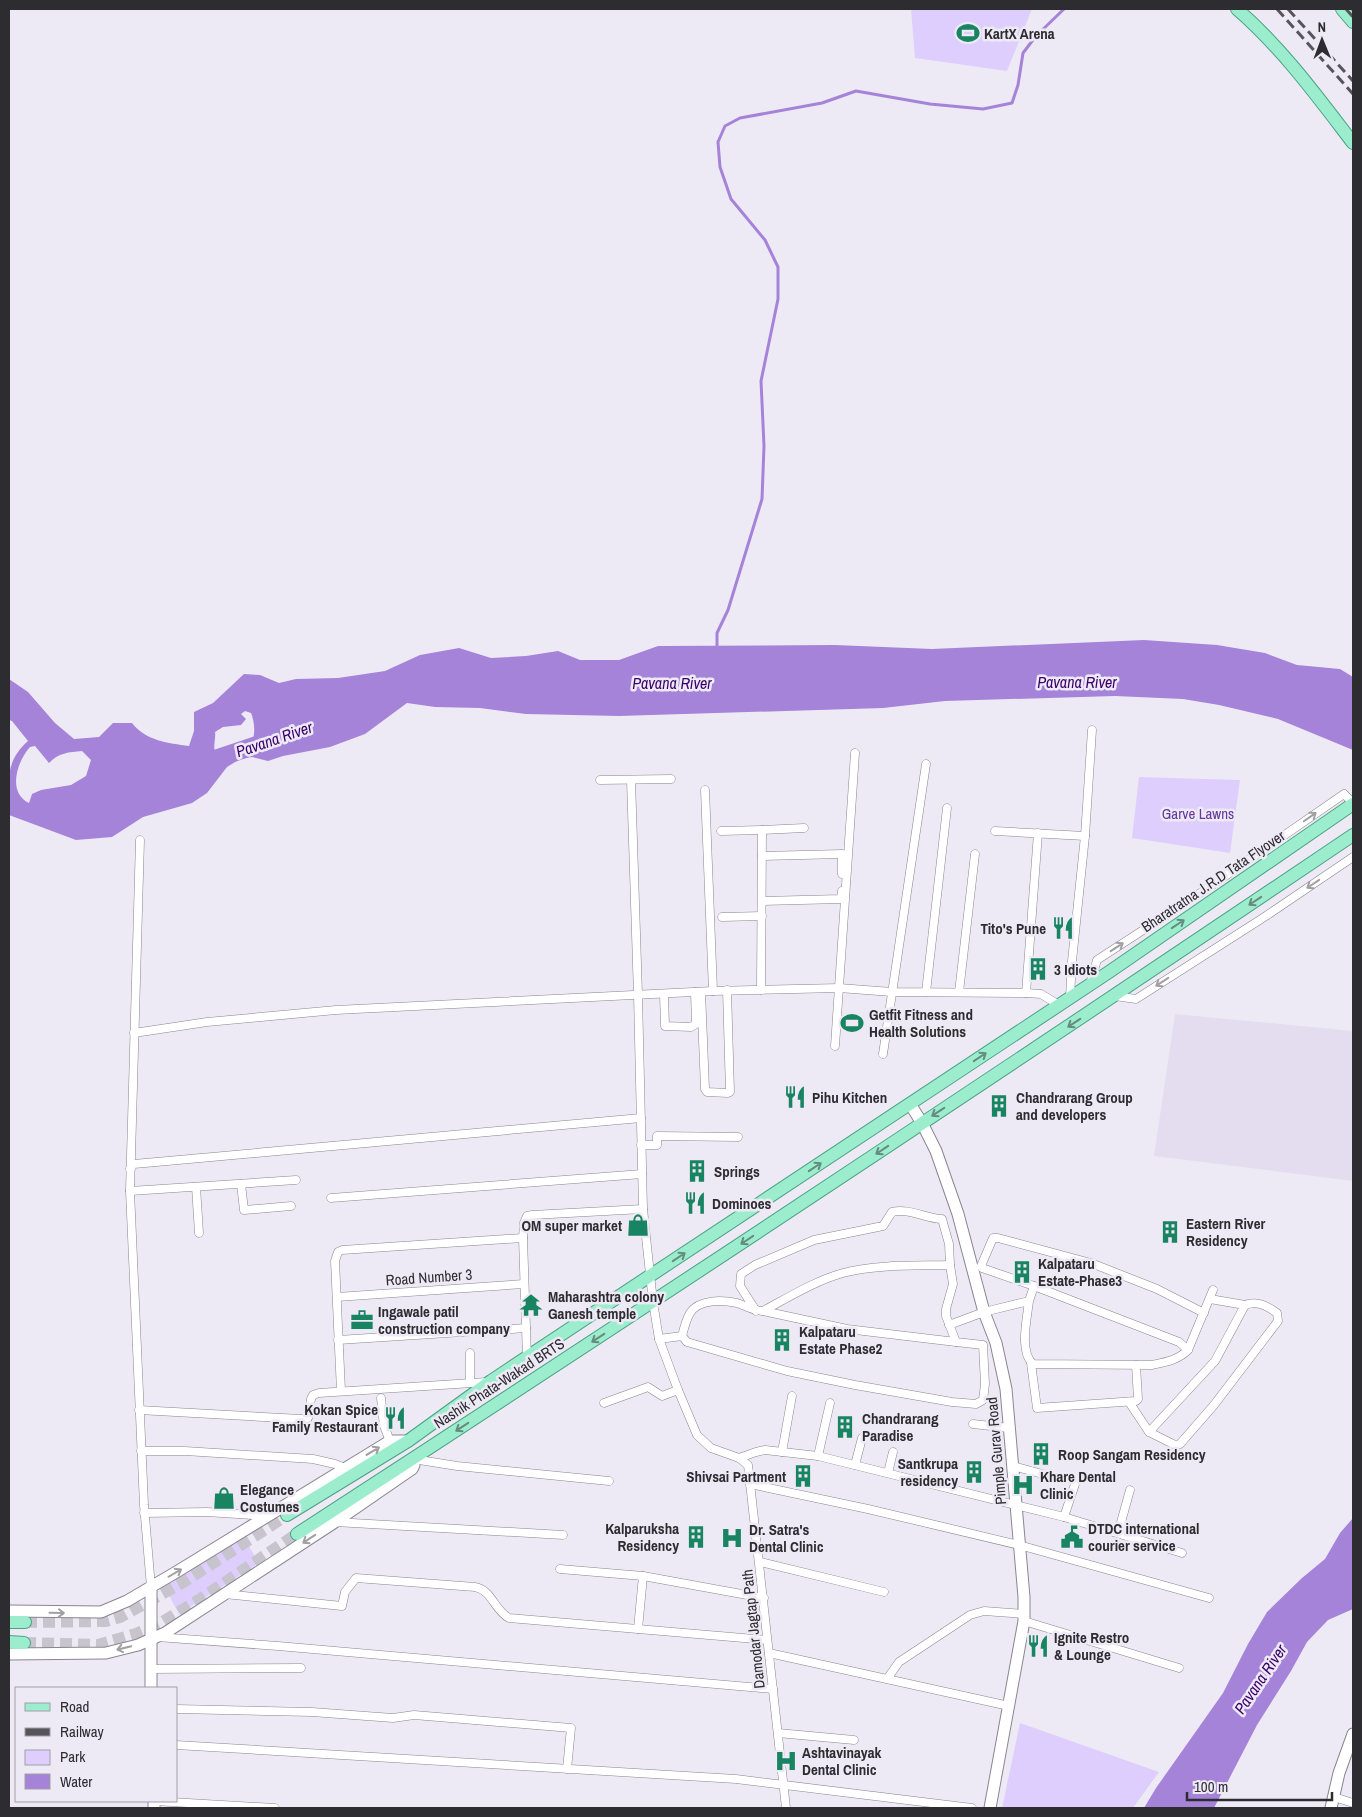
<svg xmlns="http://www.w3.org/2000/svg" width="1362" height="1817" viewBox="0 0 1362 1817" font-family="'Archivo Narrow',sans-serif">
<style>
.built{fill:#e3ddef}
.green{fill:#decefd}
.water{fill:#a483d9;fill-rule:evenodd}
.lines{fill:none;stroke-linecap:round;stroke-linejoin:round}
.stream{stroke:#a483d9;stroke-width:3}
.river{stroke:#a483d9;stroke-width:18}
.primary-tunnel{stroke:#c7c4ce;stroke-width:12;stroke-dasharray:12 6;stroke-linecap:butt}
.street-casing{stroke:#898690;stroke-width:9}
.secondary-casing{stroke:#898690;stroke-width:13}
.primary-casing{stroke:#4aa282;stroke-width:14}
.street{stroke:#fff;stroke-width:8}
.secondary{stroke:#fff;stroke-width:11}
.primary{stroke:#9cedce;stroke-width:12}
.rail{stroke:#56555a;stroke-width:3;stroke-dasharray:10 5;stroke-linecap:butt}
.oneway{stroke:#a0a0a2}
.oneway2{stroke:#648c7f}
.labels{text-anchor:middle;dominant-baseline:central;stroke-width:5;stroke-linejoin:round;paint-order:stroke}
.poi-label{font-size:15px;font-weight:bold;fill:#2d2c30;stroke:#eeeaf5;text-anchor:start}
.park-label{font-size:15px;fill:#65389d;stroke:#eeeaf5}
.street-label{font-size:15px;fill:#2d2c30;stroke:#eeeaf5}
.water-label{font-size:16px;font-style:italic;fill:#3b006b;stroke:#eeeaf5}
</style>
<rect width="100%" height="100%" fill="#eeeaf5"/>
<!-- built -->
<polygon class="built" points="1175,1014 1353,1031 1353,1181 1154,1156"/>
<!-- green -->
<g class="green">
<polygon points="911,9 1032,9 1007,71 915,58"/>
<polygon points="1139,777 1240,780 1230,853 1132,838"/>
<polygon points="242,1535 259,1563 179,1614 161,1581"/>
<polygon points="1020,1723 1159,1772 1133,1808 1002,1808"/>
</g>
<!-- water -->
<g class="water">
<path d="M 1144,640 L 1217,645 L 1265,653 L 1297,665 L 1340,669 L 1353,677 L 1353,750 L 1278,719 L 1219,705 L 1183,699 L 1115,696 L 945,701 L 883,708 L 619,716 L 526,714 L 480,708 L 435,707 L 407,703 L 365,734 L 330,747 L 283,756 L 268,761 L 252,757 L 240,759 L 227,767 L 207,793 L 192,803 L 143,817 L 112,837 L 76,840 L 9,815 C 9,785 3,763 28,741 L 12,721 L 9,720 L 9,679 L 28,692 L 55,723 L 74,739 L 99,737 L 113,723 L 132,723 C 146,741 168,743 189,746 L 194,731 L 194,712 L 213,703 L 244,674 L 260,675 L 279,683 L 296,679 L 338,678 L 385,671 L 420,655 L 459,648 L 491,658 L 526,656 L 558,651 L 580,660 L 619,660 L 658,646 L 835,645 L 932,649 ZM 245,711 L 251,713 C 254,720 256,733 252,741 C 245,753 226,758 215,752 C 213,745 216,739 215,732 L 223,727 L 241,725 L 246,719 L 241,714 ZM 35,746 L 49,763 C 58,753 69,752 82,751 L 91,760 L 86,776 L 71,785 L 41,790 L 32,794 L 29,803 C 7,793 17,761 30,747 Z"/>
<polygon points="1353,1518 1353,1609 1328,1620 1307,1642 1291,1671 1257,1725 1214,1808 1144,1808 1156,1788 1223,1693 1248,1644 1267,1612 1302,1578 1325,1559 1340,1533"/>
</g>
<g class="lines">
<!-- stream -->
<polyline class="stream" points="717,649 717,633 728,610 762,499 764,446 761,381 778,299 778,267 765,240 731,199 720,167 718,142 725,126 740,118 822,103 856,91 930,104 983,109 1012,103 1018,85 1023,53 1036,36 1064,9"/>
<!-- river -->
<polyline class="river" points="206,762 260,744"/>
<!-- primary-tunnel -->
<g class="primary-tunnel">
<polyline points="25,1622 106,1621 120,1617 185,1581 287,1515"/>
<polyline points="24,1643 98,1645 136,1634 161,1623 202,1598 297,1534"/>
</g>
<defs>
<g id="street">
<polyline points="600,780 671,779"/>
<polyline points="631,780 638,995 643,1209 653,1302 659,1339 678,1390 697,1435 711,1448 739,1458 748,1465 786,1808"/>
<polyline points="705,790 713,991"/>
<polyline points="762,830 804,828"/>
<polyline points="721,831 762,830 761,990"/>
<polyline points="995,831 1085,836"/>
<polyline points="140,840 130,1191 144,1505 151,1587"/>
<polyline points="762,856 842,854 842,874"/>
<polyline points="762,901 841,899 842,891"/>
<polyline points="722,917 762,916"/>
<polyline points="1090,984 1097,960 1208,888 1344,794 1353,803"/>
<polyline points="701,992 705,1089 707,1092 728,1093 730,1092 727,990"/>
<polyline points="926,992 947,808"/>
<polyline points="959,992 975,854"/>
<polyline points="1026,993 1038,833"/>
<polyline points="664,994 665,1026 691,1027 696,1024 695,992"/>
<polyline points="1115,996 1136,999 1266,916 1353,857"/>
<polyline points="1070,997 1072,961 1085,836 1092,730"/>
<polyline points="134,1033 207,1022 336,1010 713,991 839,988 892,992 1026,993 1041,994 1059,1005"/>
<polyline points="835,1046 855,753"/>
<polyline points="883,1054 926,764"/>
<polyline points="641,1145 657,1145 657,1136 738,1137"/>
<polyline points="130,1169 134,1164 641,1118"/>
<polyline points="241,1184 244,1210 291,1206"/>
<polyline points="196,1187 199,1233"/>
<polyline points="130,1191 296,1180"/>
<polyline points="331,1198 642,1174"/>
<polyline points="1034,1286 982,1268 981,1266 993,1238 998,1238 1091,1263 1157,1289 1204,1313"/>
<polyline points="337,1297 524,1284"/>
<polyline points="763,1311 847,1329 956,1342"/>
<path d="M 949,1325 L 984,1312 L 1029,1301 C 1027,1319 1019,1352 1033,1364 L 1152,1365 C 1166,1362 1178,1360 1188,1350 L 1179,1342 L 1034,1286 L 1029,1301"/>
<path d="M 682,1336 C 684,1328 686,1320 690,1313 C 699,1299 722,1300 737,1303 C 746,1306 753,1311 763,1311 C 789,1297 815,1281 843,1273 C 877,1264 915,1266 950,1265"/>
<path d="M 659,1339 L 682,1336 L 687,1342 L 787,1371 L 855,1385 L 952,1402 L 976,1404 L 983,1400 L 985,1384 L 983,1345 L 956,1342 L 946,1316 L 946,1309 L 953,1284 L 950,1265 L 949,1244 L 942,1219 C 925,1218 909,1208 892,1212 L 883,1226 L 814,1240 L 755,1265 L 741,1274 L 740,1286 L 756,1311"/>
<polyline points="338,1340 526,1328"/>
<polyline points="1188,1350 1213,1290"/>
<polyline points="527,1358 523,1238 524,1223 527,1216 532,1215 643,1209"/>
<polyline points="1031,1363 1037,1408 1136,1401 1138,1399 1136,1365"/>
<polyline points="470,1383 470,1353"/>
<polyline points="341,1391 335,1261 338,1252 342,1250 523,1238"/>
<polyline points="381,1398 384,1426 390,1441"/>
<path d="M 1129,1402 L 1149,1432 L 1175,1445 L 1180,1444 L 1214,1405 L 1278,1321 L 1277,1313 C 1267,1306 1257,1300 1245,1305"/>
<polyline points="604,1403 648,1387 662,1396 678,1390"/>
<polyline points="139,1410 301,1419 308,1418 311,1399 313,1395 319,1393 487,1382"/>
<polyline points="973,1424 1009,1428"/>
<polyline points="1149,1432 1215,1361 1245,1305 1210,1299"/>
<polyline points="141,1451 185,1451 313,1459 335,1464 345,1468"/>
<polyline points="782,1452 792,1396"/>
<polyline points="818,1456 830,1403"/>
<polyline points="739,1458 756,1452 765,1450 818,1456 1064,1517 1182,1553"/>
<polyline points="413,1459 457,1466 609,1481"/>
<polyline points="855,1465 862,1438"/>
<polyline points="1013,1466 1061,1479"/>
<polyline points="888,1473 893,1452"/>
<polyline points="750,1484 868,1509 1019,1545 1209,1598"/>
<polyline points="144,1513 207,1512 267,1516"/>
<polyline points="1064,1517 1075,1484"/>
<polyline points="335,1522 563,1535"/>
<polyline points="1118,1533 1130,1490"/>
<polyline points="760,1562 884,1592"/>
<polyline points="560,1569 643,1576 764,1598"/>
<path d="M 225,1594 L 342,1606 L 345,1592 L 356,1578 L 475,1587 C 492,1590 494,1610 509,1618 L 767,1640"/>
<polyline points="1024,1621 1179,1668"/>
<polyline points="638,1629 643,1576"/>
<polyline points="157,1637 278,1646 773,1689"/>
<polyline points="769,1653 1009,1706"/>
<polyline points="150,1669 301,1668"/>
<polyline points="887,1679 899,1662 970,1615 984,1611 1024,1614"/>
<polyline points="176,1709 312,1712 393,1718 414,1715 571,1728 567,1769"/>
<polyline points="778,1733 854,1740"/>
<polyline points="176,1745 736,1779 972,1808"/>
<polyline points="1334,1797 1353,1803"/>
<polyline points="154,1801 275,1808"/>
</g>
<g id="secondary">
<polyline points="910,1104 922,1123 936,1151 958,1214 984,1312 996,1343 1006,1389 1024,1597 1024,1621 990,1808"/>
<polyline points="151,1587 151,1688"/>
<polyline points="9,1611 101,1612 127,1601 178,1571 390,1441 408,1441"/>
<polyline points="9,1654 106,1653 138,1645 165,1633 335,1522 412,1469 414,1465 413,1459"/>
<polyline points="154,1801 154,1808"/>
<polyline points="1331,1808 1339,1773 1353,1734"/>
</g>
<g id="primary">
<path d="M 1237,9 C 1282,48 1317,96 1353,143"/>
<polyline points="1342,9 1353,22"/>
<polyline points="287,1515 408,1441 491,1381 1109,972 1353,804"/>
<path d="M 297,1534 C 651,1304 1003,1071 1353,835"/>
<polyline points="9,1622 25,1622"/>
<polyline points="9,1642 24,1643"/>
</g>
</defs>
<!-- street casing -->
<use href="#street" class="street-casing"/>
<!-- secondary casing -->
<use href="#secondary" class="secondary-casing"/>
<!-- primary casing -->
<use href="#primary" class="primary-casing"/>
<!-- street -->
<use href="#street" class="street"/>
<!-- secondary -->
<use href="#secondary" class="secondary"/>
<!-- primary -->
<use href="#primary" class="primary"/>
<!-- rail -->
<g class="rail">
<polyline points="1277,9 1353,94"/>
<polyline points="1288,9 1353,81"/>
<polyline points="1346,9 1353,17"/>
</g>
</g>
<!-- one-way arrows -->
<defs><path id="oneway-shaft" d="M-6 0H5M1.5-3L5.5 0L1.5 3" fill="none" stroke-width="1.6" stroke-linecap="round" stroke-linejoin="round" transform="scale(1.25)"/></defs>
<g class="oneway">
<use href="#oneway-shaft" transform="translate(1310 817) rotate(-35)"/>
<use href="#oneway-shaft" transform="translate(1313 884) rotate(146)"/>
<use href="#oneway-shaft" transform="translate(1117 947) rotate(-33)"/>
<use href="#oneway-shaft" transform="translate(1162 982) rotate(147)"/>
<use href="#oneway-shaft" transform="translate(373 1451) rotate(-31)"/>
<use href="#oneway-shaft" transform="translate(309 1539) rotate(147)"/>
<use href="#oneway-shaft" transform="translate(175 1573) rotate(-30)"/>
<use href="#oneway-shaft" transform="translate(57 1613) rotate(1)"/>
<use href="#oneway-shaft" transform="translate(124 1648) rotate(166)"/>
</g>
<g class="oneway2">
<use href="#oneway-shaft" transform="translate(1255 901) rotate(146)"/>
<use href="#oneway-shaft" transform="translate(1178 924) rotate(-34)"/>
<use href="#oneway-shaft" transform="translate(1074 1023) rotate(147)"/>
<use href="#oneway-shaft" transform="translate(980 1057) rotate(-34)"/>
<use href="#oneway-shaft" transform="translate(938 1112) rotate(147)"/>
<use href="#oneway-shaft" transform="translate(882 1150) rotate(146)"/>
<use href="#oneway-shaft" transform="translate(815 1167) rotate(-34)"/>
<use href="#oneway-shaft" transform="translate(747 1240) rotate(146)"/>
<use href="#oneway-shaft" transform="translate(679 1257) rotate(-34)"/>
<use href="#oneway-shaft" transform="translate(598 1338) rotate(147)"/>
<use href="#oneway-shaft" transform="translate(462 1427) rotate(147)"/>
</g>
<!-- icons -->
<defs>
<symbol id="stadium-bare" viewBox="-9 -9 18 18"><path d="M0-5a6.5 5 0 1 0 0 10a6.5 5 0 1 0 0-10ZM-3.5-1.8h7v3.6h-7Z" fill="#198461" stroke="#eeeaf5" stroke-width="2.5" paint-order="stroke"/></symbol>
<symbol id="restaurant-bare" viewBox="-9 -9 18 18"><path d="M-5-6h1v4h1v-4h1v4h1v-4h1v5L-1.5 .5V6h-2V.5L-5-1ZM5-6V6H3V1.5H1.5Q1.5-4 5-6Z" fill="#198461" stroke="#eeeaf5" stroke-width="2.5" paint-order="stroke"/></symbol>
<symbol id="building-bare" viewBox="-9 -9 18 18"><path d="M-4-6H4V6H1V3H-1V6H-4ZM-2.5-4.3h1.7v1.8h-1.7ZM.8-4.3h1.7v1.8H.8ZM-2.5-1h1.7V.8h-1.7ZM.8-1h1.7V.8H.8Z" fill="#198461" stroke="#eeeaf5" stroke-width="2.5" paint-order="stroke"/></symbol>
<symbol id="shop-bare" viewBox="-9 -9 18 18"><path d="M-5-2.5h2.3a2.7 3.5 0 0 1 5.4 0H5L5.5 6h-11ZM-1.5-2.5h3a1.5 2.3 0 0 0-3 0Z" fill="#198461" stroke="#eeeaf5" stroke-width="2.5" paint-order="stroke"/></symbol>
<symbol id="temple-bare" viewBox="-9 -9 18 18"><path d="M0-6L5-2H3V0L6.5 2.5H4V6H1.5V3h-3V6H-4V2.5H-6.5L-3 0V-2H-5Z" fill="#198461" stroke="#eeeaf5" stroke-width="2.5" paint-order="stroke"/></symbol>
<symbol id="office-bare" viewBox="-9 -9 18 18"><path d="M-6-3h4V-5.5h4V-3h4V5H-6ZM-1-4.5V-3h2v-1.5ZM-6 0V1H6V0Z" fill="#198461" stroke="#eeeaf5" stroke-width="2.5" paint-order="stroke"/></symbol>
<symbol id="hospital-bare" viewBox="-9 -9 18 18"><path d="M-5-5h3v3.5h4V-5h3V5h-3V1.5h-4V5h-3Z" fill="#198461" stroke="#eeeaf5" stroke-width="2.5" paint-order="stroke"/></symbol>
<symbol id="civic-bare" viewBox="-9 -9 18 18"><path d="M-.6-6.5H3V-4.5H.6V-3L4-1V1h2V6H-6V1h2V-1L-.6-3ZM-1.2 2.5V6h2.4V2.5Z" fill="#198461" stroke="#eeeaf5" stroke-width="2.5" paint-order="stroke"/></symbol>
</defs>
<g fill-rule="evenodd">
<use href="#stadium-bare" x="952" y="17" width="32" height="32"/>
<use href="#restaurant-bare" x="1047" y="912" width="32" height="32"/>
<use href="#building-bare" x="1022" y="953" width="32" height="32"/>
<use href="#stadium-bare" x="836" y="1007" width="32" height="32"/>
<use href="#restaurant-bare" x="779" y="1081" width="32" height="32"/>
<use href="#building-bare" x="983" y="1090" width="32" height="32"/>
<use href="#building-bare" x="681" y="1155" width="32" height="32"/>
<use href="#restaurant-bare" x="679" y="1187" width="32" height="32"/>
<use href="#shop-bare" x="622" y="1209" width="32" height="32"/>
<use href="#building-bare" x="1154" y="1216" width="32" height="32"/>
<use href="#building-bare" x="1006" y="1256" width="32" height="32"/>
<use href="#temple-bare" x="515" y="1289" width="32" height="32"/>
<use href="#office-bare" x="346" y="1304" width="32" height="32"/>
<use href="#building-bare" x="766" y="1324" width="32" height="32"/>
<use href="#restaurant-bare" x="379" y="1402" width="32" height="32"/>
<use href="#building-bare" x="829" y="1411" width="32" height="32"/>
<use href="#building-bare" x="1025" y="1438" width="32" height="32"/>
<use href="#building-bare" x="958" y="1456" width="32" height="32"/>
<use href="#building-bare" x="787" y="1460" width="32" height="32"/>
<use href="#hospital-bare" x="1007" y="1469" width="32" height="32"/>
<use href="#shop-bare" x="208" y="1482" width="32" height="32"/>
<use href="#building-bare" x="680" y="1521" width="32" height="32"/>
<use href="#civic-bare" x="1056" y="1521" width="32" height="32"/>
<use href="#hospital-bare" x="716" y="1522" width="32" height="32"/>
<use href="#restaurant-bare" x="1022" y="1630" width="32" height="32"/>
<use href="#hospital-bare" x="770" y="1745" width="32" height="32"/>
</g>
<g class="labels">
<!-- poi labels -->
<g class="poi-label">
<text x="984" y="33">KartX Arena</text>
<text x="1046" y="928" text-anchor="end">Tito's Pune</text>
<text x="1054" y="969">3 Idiots</text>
<text x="869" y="1014">Getfit Fitness and<tspan x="869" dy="17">Health Solutions</tspan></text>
<text x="812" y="1097">Pihu Kitchen</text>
<text x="1016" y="1097">Chandrarang Group<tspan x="1016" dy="17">and developers</tspan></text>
<text x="714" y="1171">Springs</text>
<text x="712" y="1203">Dominoes</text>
<text x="1186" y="1223">Eastern River<tspan x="1186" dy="17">Residency</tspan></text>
<text x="622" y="1225" text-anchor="end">OM super market</text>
<text x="1038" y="1263">Kalpataru<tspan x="1038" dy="17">Estate-Phase3</tspan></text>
<text x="548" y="1296">Maharashtra colony<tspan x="548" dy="17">Ganesh temple</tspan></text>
<text x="378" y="1311">Ingawale patil<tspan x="378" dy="17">construction company</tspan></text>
<text x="799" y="1331">Kalpataru<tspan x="799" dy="17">Estate Phase2</tspan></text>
<text x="378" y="1409" text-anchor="end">Kokan Spice<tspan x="378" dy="17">Family Restaurant</tspan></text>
<text x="862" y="1418">Chandrarang<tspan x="862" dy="17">Paradise</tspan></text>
<text x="1058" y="1454">Roop Sangam Residency</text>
<text x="958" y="1463" text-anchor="end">Santkrupa<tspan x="958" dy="17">residency</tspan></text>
<text x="786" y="1476" text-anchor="end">Shivsai Partment</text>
<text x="1040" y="1476">Khare Dental<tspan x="1040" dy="17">Clinic</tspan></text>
<text x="240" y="1489">Elegance<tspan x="240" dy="17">Costumes</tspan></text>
<text x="679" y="1528" text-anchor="end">Kalparuksha<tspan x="679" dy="17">Residency</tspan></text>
<text x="1088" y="1528">DTDC international<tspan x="1088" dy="17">courier service</tspan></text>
<text x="749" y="1529">Dr. Satra's<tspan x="749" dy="17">Dental Clinic</tspan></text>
<text x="1054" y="1637">Ignite Restro<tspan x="1054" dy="17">&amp; Lounge</tspan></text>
<text x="802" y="1752">Ashtavinayak<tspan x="802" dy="17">Dental Clinic</tspan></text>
</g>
<!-- park labels -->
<g class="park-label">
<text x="1198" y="813">Garve Lawns</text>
</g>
<!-- street labels -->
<g class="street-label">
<text transform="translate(1213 881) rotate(-34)">Bharatratna J.R.D Tata Flyover</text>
<text transform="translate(429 1277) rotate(-4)">Road Number 3</text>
<text transform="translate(499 1383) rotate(-33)">Nashik Phata-Wakad BRTS</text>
<text transform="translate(996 1451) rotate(-95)">Pimple Gurav Road</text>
<text transform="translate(753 1629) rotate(-96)">Damodar Jagtap Path</text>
</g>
<!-- water labels -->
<g class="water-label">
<text x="1077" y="682">Pavana River</text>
<text x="672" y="683">Pavana River</text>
<text transform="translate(274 739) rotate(-19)">Pavana River</text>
<text transform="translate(1260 1679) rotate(-56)">Pavana River</text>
</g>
</g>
<!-- border -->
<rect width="1362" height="1817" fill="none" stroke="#2d2c30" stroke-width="20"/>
<!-- legend -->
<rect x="15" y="1687" width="162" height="115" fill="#eeeaf5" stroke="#a19ea6"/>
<rect x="25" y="1703" width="25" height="8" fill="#9cedce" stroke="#a19ea6"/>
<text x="60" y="1712" font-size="15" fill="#2d2c30">Road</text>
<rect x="25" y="1728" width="25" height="8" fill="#56555a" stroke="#a19ea6"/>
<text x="60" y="1737" font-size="15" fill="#2d2c30">Railway</text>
<rect x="25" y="1750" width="25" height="15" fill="#decefd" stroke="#a19ea6"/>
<text x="60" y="1762" font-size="15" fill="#2d2c30">Park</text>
<rect x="25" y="1774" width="25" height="15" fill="#a483d9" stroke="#a19ea6"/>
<text x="60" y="1787" font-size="15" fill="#2d2c30">Water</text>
<!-- north arrow -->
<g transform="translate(1322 40) rotate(359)" stroke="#eeeaf5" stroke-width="4" paint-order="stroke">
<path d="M0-4L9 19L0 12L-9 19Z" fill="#2d2c30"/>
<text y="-8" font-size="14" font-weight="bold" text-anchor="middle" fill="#2d2c30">N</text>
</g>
<!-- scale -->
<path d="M1187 1792v8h145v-8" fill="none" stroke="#2d2c30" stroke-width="2.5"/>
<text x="1194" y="1792" font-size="15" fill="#2d2c30" stroke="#eeeaf5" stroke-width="4" paint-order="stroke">100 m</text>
</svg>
